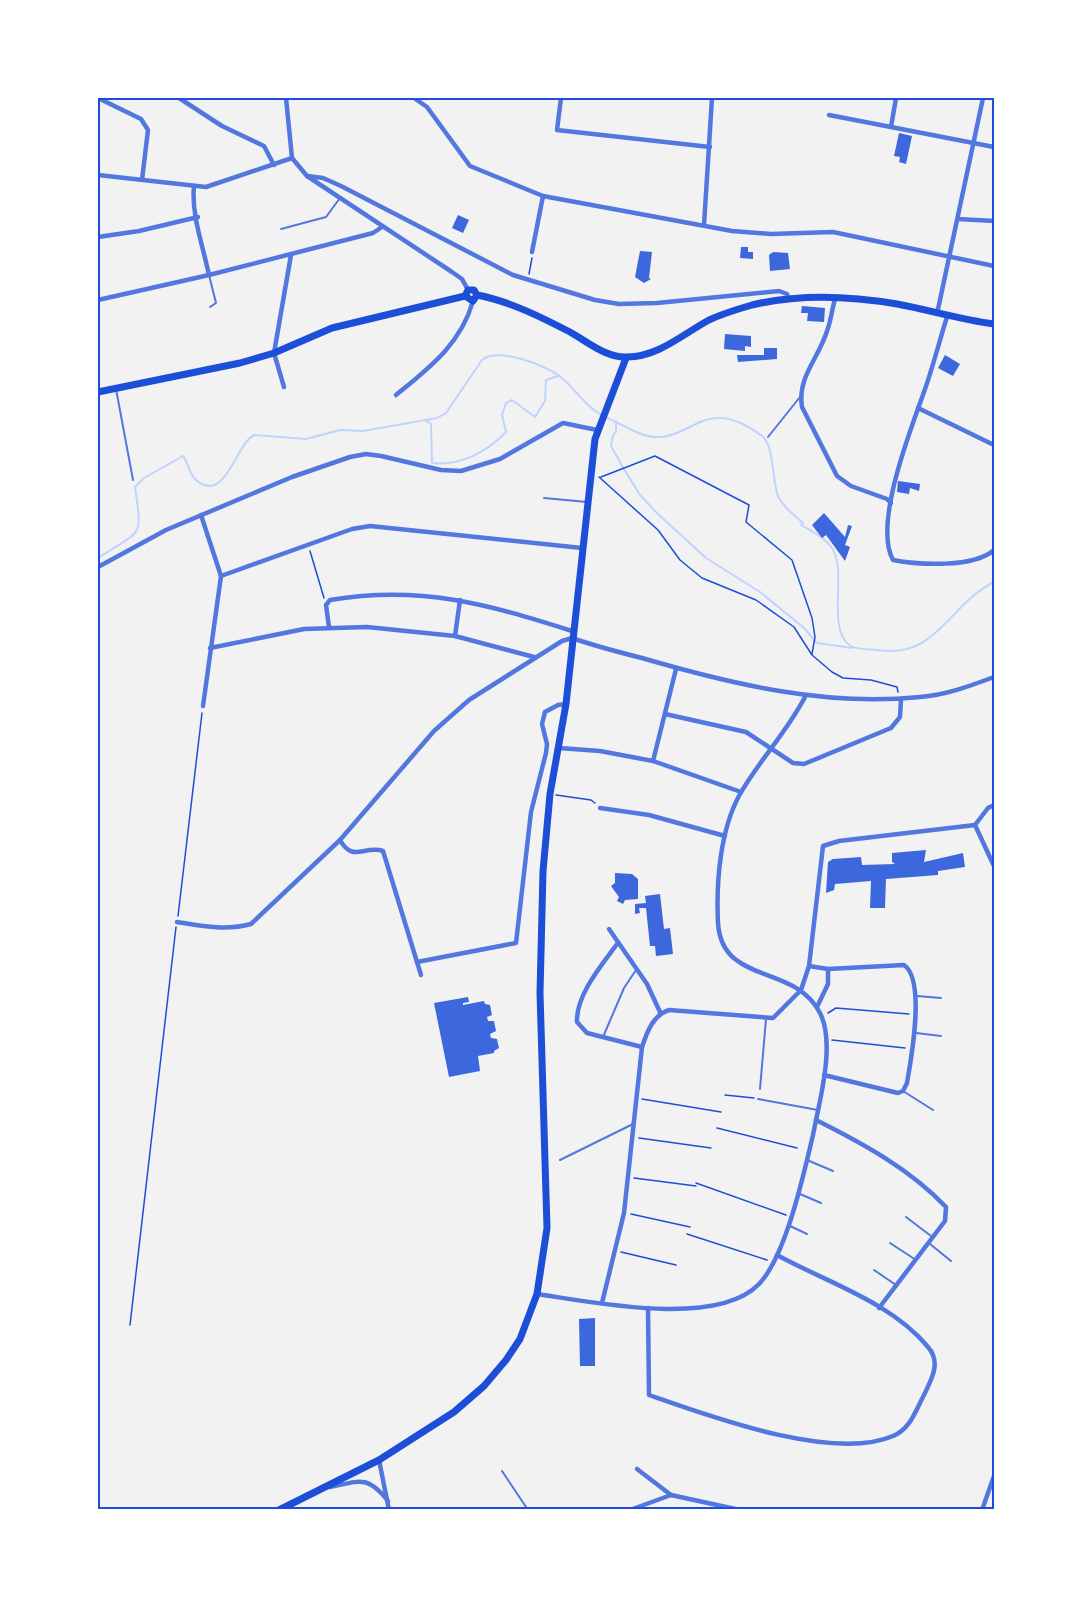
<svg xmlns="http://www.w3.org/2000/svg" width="1092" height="1607" viewBox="0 0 1092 1607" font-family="Signika,sans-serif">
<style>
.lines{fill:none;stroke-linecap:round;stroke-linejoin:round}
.stream{stroke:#bfd3fe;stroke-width:2}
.building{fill:#3d67dc}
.path{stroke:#1d4ed8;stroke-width:1.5}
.service{stroke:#5277de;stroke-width:2}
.minor{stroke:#5277de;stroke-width:4.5}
.secondary{stroke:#1d4ed8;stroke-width:7}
.neatline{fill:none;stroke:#1d4ed8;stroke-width:2}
</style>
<rect width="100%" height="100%" fill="#f2f2f2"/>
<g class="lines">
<!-- stream -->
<g class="stream">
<path d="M 425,420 L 431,424 L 432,463 C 460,466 487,452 506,432 L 502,415 L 506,403 L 512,400 L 535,417 L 545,401 L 546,380 L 558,376"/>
<polyline points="616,421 616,432 613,435 611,446 624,469 640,495 657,513 706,558 760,592 804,628 817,643 852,648"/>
<path d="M 98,558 C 141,529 143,541 135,487 L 144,478 L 183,456 C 189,463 188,473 196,480 C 225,505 236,444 254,435 L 306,439 L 340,430 L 363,431 L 437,418 L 446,413 L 482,360 C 498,347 547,365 562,378 C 573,387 582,401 594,410 C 605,418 619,423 630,429 C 673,453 690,416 721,418 C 734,418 752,428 762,436 C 774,444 772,481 778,496 C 783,507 794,515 803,523 L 801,525 C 813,532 830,540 835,554 C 845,579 827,632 851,646 C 858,650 870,649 878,650 C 937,659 948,605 994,582"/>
</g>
</g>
<!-- building -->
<g class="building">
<polygon points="899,133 912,136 906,164 899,162 900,157 894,156"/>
<polygon points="458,215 469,220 463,233 452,228"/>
<polygon points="741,247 748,247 748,252 753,252 753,259 740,258"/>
<polygon points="640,251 652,252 649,278 651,279 644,283 635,277"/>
<polygon points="773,252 788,253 790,269 770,271 769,255"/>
<polygon points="802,306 825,308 824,322 807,321 808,313 801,313"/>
<polygon points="725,334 751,336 751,347 745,346 745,351 724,349"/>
<polygon points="764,348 777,348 777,359 738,362 737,355 764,355"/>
<polygon points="945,355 960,364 953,376 938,368"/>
<polygon points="898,481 920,484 919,491 910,488 909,494 897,492"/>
<polygon points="824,513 845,537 848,525 852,526 845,545 850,547 845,561 826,535 822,538 812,525"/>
<polygon points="926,850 924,862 963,853 965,867 938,871 938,875 886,879 885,908 870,908 871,881 835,884 834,890 826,893 828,862 833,859 861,857 862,865 895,864 892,862 892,853"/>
<polygon points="615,873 632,874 638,879 638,899 625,900 623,904 617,901 619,897 611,886 615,883"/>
<polygon points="660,894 664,929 670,928 673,954 656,956 655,946 650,946 646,908 639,908 640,913 635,914 635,904 646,903 645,896"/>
<polygon points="468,997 469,1002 463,1003 463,1005 484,1001 485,1004 490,1005 492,1015 487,1017 488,1021 494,1021 496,1031 490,1034 491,1038 497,1039 499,1048 494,1051 494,1053 478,1056 480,1071 449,1077 434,1003"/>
<polygon points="595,1318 595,1366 580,1366 579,1319"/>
</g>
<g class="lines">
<!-- path -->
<g class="path">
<polyline points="529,274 532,258"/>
<polyline points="599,477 658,530 680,560 702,578 756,600 794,627 812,655 832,672 843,678 871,680 897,687 898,692"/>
<polyline points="601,477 655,456 749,505 746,522 792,560 812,618 815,637 812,654"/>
<polyline points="310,551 324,598"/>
<polyline points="556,795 591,800 595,803"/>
<polyline points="178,916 202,713"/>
<polyline points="828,1013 836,1008 909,1014"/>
<polyline points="832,1040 905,1048"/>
<polyline points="725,1095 754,1098"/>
<polyline points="642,1099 721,1112"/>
<polyline points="717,1128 797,1148"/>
<polyline points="639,1138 711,1148"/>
<polyline points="634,1178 696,1186"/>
<polyline points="696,1183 786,1215"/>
<polyline points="631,1214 690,1227"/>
<polyline points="687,1234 767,1260"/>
<polyline points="621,1252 676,1265"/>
<polyline points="130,1325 176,927"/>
</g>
<!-- service -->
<g class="service">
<polyline points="281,229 326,217 340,198"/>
<polyline points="209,275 216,303 210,307"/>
<polyline points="116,389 133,480"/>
<polyline points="768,437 800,397"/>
<polyline points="544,498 587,502"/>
<polyline points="917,996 941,998"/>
<polyline points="916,1033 941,1036"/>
<polyline points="603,1037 624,988 636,970"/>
<polyline points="760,1089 766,1019"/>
<polyline points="903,1091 933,1110"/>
<polyline points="758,1099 818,1110"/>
<polyline points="560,1160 633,1124"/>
<polyline points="807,1160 833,1171"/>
<polyline points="800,1194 821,1203"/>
<polyline points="906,1217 931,1236"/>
<polyline points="790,1226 807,1234"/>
<polyline points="890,1243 916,1260"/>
<polyline points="930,1244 951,1261"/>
<polyline points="874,1270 896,1285"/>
<polyline points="502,1471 528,1510"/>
</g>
<!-- minor -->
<g class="minor">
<polyline points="98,98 141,119 148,130 142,180"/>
<polyline points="179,98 222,126 264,146 274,165"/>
<polyline points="286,98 292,158"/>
<polyline points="414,98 427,107 470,166 543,196 732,231 771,234 833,232 994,266"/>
<polyline points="561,98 557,130 710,147"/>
<polyline points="829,115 994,147"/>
<polyline points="891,127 896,98"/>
<polyline points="292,158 307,176 452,272 462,279 468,290"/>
<polyline points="98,175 206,187 292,158"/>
<polyline points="307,176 323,178 341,186 513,275 595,300 619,304 657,303 779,291 787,294 789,299"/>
<path d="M 194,186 C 191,214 203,246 209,275"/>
<polyline points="958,219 994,221"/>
<polyline points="704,225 712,98"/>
<polyline points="98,237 139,231 198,217"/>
<polyline points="532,252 543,196"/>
<path d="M 835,299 C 832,309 831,321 827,331 C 819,358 797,377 802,407 L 837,476 L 851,486 L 887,499 L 891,503"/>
<polyline points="98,300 209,275 373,233 382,227"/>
<polyline points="937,314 983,98"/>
<path d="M 947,317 C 939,342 933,367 924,392 C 911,429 873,524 893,560 C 919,565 974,568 994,550"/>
<polyline points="284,387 274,353 291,255"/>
<path d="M 396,395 C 429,368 461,344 473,301"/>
<polyline points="918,408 994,445"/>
<polyline points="201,515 221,576 203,706"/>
<polyline points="98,567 166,530 292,477 350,457 366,454 381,456 441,470 461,471 500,459 563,423 597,430"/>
<polyline points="221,576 352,529 370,526 582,548"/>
<path d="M 329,627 L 326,605 L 330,600 C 421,585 487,604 572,631"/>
<polyline points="455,636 460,600"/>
<polyline points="210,648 304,629 367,627 455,636 534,657"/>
<polyline points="665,714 746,732 793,763 804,764 891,728 900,717 901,699"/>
<polyline points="559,748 600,751 653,761 741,792"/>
<polyline points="653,761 676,669"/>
<polyline points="600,808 649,815 725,836"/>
<polyline points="975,825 994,866"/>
<polyline points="975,825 988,808 994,805"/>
<path d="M 340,840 C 353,863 364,845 383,851 L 421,975"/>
<path d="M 177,922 C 202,926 226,931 251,924 L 340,840 L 434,731 L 469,700 L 562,641 L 572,638 C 595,646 618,652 642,658 C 731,684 827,707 920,697 C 946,695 970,686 994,677"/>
<polyline points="609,929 647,984 660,1012"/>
<path d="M 617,944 C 601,966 576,995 577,1022 L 587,1033 L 642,1047"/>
<polyline points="417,962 516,943 531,812 546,753 547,744 542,724 545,712 558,705 566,704"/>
<path d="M 809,966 L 828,969 L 904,965 C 926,980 911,1060 907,1083 L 903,1091 L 898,1093 L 824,1075"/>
<polyline points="817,1007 828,984 828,969"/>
<path d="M 816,1120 C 862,1143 910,1169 946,1207 L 945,1221 L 879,1308"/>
<path d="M 537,1294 C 592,1302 717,1328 759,1284 C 786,1256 804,1173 813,1135 C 819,1103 836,1044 820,1013 C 795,963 722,986 718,923 C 716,882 720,830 740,794 C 760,759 788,731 806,695"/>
<path d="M 602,1303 L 624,1213 L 642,1047 C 647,1032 653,1015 669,1010 L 773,1018 L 801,990 L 809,966 L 823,846 L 839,841 L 975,825"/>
<path d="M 648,1308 L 649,1395 C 709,1416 833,1462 893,1436 C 910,1429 915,1412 923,1397 C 931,1380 942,1363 928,1347 C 891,1302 826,1282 777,1255"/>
<polyline points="379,1460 389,1510"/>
<polyline points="637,1469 671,1495"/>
<path d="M 330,1487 C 360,1481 368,1475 388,1501"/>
<polyline points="630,1510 671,1495 740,1510"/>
<polyline points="982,1510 994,1476"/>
</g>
<!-- secondary -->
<g class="secondary">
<path d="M 477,295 L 473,301 L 465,296 L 468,290 L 474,290 L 477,295 C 509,301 541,317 570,332 C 588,342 606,358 627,357 C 658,357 683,334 709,320 C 722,314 738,309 752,305 C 798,294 850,296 897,304 C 930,310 961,320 994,324"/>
<polyline points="98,392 240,363 274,353 332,328 465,296"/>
<polyline points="279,1510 379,1460 454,1412 484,1386 506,1360 520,1339 537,1294 547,1228 540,993 543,871 550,794 566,704 595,439 626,358"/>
</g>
</g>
<!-- border -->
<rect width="1092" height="1607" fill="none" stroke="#ffffff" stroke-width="198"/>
<rect x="99" y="99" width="894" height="1409" class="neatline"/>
</svg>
